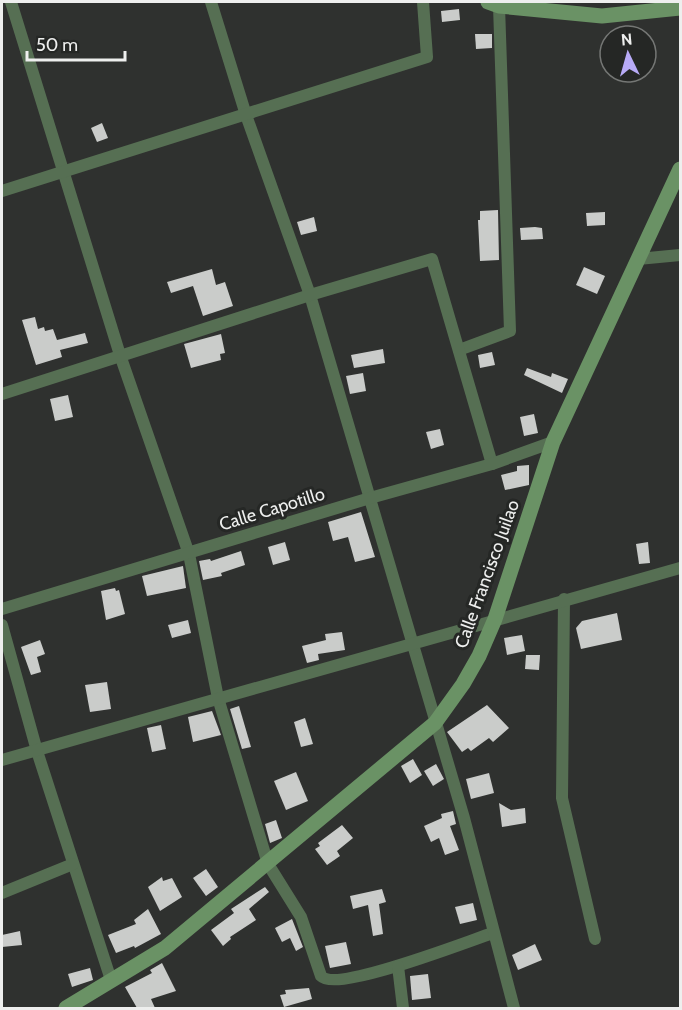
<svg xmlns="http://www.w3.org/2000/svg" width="682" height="1010" viewBox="0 0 682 1010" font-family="Cabin,sans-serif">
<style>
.building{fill:#caccca}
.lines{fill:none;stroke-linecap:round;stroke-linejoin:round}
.street{stroke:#566f53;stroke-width:12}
.secondary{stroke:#6a9265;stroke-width:15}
.labels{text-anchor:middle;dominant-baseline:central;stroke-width:6;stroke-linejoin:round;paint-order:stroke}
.street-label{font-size:18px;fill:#eeefee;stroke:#252725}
</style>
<rect width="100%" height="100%" fill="#2f312f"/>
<!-- building -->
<g class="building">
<polygon points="459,9 460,20 442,22 441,11"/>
<polygon points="475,34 492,34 492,48 476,49"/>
<polygon points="102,123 108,138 97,142 91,128"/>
<polygon points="498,210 499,260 480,261 478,220 480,220 480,211"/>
<polygon points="605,212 605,225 587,226 586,213"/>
<polygon points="314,217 317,231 301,235 297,222"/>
<polygon points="535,227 542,228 543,239 521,240 520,228"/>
<polygon points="584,267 605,276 597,294 576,285"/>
<polygon points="212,269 216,285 225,282 233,306 203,316 193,286 171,293 167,282"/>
<polygon points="35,317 38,329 44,327 45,331 53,329 57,340 85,333 88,343 60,350 62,357 36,365 22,320"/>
<polygon points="221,334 225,353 220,354 221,360 191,368 184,344"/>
<polygon points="383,349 385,363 354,368 351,355"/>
<polygon points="492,352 495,365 480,368 478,355"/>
<polygon points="527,368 551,377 552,373 568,379 562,393 524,375"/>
<polygon points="363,373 366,391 350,394 346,376"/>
<polygon points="68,395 73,417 55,421 50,399"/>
<polygon points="534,414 538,433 524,436 520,417"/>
<polygon points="440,429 444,445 431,449 426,432"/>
<polygon points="529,465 529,485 505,490 501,475 517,471 517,466"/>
<polygon points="361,512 375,557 355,562 348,537 333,541 328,522"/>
<polygon points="285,542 290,560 273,565 268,547"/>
<polygon points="648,542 650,563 639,564 636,544"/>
<polygon points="241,551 245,565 221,573 222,576 203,580 199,561 210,559 211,561"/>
<polygon points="183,566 186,588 147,596 142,576"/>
<polygon points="115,588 116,591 119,590 125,614 106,620 101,591"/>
<polygon points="617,613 622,640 581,649 576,628 582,621"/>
<polygon points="188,620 191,633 172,638 168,625"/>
<polygon points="342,632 345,650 318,654 319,660 307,663 302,646 326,640 325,634"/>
<polygon points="522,635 525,651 507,655 504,638"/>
<polygon points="40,640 45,654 37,657 41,672 31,675 21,647"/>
<polygon points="526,655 540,655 539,670 525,669"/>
<polygon points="107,682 111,709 90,712 85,685"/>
<polygon points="487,705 509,728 493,742 489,738 471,751 468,748 462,752 447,732"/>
<polygon points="239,706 251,747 242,749 230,709"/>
<polygon points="212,711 221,735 193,742 188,717"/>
<polygon points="305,718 313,744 301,747 294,722"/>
<polygon points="161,725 166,749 152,752 147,728"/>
<polygon points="413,759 422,775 410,783 401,766"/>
<polygon points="436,764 444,779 433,786 424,771"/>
<polygon points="296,772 308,801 286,810 274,781"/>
<polygon points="489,773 494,793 471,799 466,779"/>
<polygon points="499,803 511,810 525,808 526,823 502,827"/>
<polygon points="453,811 456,824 450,826 459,850 445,855 439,838 431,842 424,826 442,818 441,814"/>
<polygon points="276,820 282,838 270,843 265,824"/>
<polygon points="342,825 353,838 337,851 340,856 327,865 315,849 320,846 318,843"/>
<polygon points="206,869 218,887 206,896 193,878"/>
<polygon points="162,877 163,881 172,878 182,897 160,911 148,887"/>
<polygon points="265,887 269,892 249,909 256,920 230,937 231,939 223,946 211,930 234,913 231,909"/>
<polygon points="382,889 386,902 379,904 383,934 373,936 368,905 353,909 350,896"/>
<polygon points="473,903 477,920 460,924 455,907"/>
<polygon points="148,909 161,934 135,948 134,946 116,953 108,935 136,924 134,920"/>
<polygon points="292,919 303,947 296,951 290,938 282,942 275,928"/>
<polygon points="20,931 22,945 2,947 2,935"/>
<polygon points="346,942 351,964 330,968 325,946"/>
<polygon points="535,944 542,960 518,970 512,955"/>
<polygon points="162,963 176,991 151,999 155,1008 137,1008 125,987 152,973 150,970"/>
<polygon points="90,968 93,980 72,987 68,974"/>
<polygon points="428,974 431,998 412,1000 410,976"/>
<polygon points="309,988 312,999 284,1007 280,995 286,994 285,990"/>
</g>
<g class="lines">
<!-- street -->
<g class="street">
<path d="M 11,2 L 120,355 L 189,554 L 218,698 L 268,864 L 301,917 L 321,976 C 337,993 468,941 493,933"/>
<polyline points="211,2 246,115 310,295 464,818 514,1008"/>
<polyline points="2,191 427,57 423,2"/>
<polyline points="638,259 680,255"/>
<polyline points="459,350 510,331 499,6"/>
<polyline points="2,394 310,295 432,259 492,464"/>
<polyline points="564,599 562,798 595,939"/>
<polyline points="2,609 370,498 492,464 553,442"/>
<polyline points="2,625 37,751 111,980"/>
<polyline points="2,760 680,568"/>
<polyline points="2,893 73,864"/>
<polyline points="398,966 403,1008"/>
</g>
<!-- secondary -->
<g class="secondary">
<polyline points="488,2 499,6 602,16 680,8"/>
<polyline points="66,1008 165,948 435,723 463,684 479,656 495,619 553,442 680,169"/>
</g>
</g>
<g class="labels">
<!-- street labels -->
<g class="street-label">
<text transform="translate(272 509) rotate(-17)">Calle Capotillo</text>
<text transform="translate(487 574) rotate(-70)">Calle Francisco Juilao</text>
</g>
</g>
<!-- border -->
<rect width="682" height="1010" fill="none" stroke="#eeefee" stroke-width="6"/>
<!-- north arrow -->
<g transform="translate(628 54) rotate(355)"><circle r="28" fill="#252725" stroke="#757775" stroke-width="1.5"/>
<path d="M0-4.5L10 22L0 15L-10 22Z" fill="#b8abf7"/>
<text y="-9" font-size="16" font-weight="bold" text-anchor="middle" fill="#eeefee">N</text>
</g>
<!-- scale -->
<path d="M27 51v9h98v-9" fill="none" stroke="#eeefee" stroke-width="3"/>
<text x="36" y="51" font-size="18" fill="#eeefee" stroke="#252725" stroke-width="4.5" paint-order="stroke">50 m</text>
</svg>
